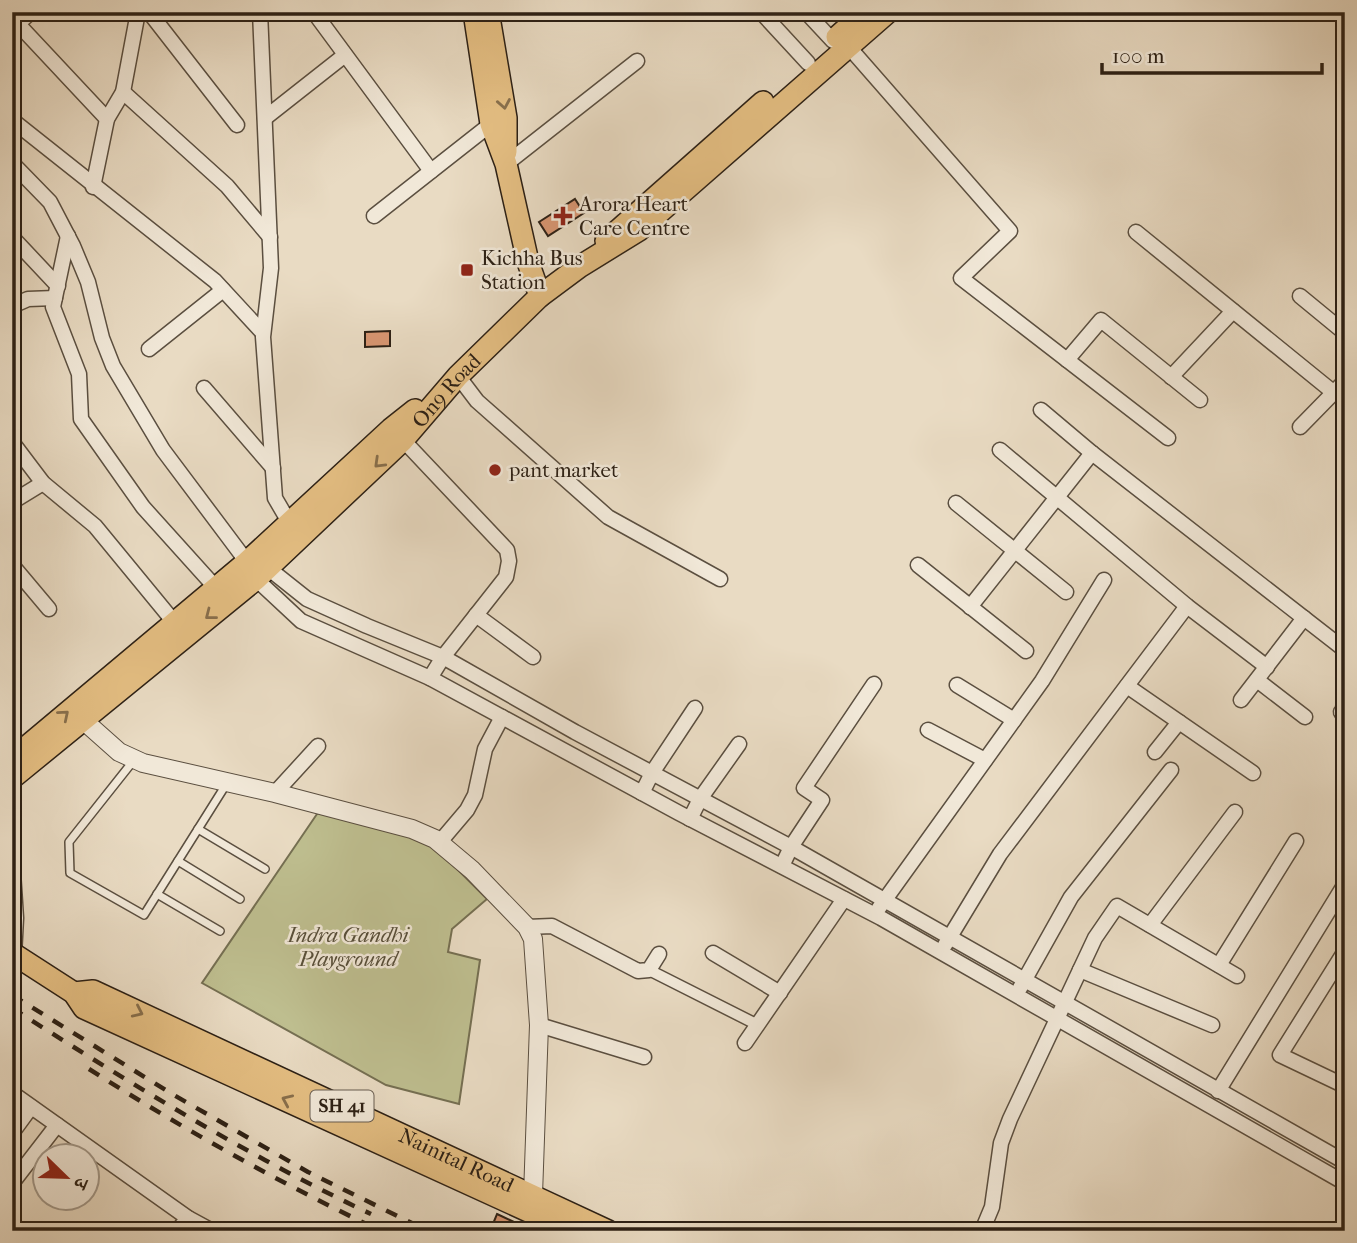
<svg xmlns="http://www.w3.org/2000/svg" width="1357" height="1243" viewBox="0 0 1357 1243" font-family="'IM FELL French Canon','Noto Serif Devanagari',serif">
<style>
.green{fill:#bebe8f;stroke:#756f52;stroke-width:2}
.building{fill:#d89672;stroke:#2c2015;stroke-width:2}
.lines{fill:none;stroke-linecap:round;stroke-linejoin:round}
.service-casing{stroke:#5b4f40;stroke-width:10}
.pedestrian-casing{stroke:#5b4f40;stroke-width:13}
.minor-casing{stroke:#5b4f40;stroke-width:17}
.tertiary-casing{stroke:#5b4f40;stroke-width:20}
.primary-casing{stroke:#2c2015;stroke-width:24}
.service{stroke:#f1e8d8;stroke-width:7}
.pedestrian{stroke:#f1e8d8;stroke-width:10}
.minor{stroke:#f1e8d8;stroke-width:14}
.tertiary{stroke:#f1e8d8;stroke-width:18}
.primary{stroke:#e4be82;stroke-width:21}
.rail{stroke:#2c2015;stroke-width:4.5;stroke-dasharray:12 12;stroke-linecap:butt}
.oneway{stroke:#886f4c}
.poi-dot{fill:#8f2418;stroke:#f1e8d8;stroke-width:2.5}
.labels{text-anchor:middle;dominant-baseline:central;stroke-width:5;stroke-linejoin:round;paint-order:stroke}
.shield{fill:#f1e8d8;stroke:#675c50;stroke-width:2}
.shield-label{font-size:19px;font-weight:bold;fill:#2c2015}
.poi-label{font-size:21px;fill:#2c2015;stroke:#f1e8d8;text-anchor:start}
.street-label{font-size:21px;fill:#2c2015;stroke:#f1e8d8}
.park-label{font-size:21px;font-style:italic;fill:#584f3a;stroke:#f1e8d8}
</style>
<rect width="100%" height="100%" fill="#e9dbc3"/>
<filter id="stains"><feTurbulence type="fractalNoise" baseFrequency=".00286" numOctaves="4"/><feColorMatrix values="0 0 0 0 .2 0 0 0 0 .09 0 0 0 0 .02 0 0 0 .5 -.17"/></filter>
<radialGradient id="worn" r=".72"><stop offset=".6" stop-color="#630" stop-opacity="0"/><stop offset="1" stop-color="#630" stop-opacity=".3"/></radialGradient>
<!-- green -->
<polygon class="green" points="319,811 408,831 435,847 487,899 452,929 448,952 480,960 459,1104 386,1085 202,983"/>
<!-- building -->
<g class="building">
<polygon points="575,199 584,213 548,236 539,222"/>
<polygon points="390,331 390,346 365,347 365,332"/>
<polygon points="497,1214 533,1231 490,1231"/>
</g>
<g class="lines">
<defs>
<g id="service">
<polyline points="134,760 69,842 70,873 144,915 227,783"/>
<polyline points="198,829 265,869"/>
<polyline points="178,861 240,899"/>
<polyline points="157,894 220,931"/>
</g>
<polyline id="pedestrian" points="649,970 758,1025"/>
<g id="minor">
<polyline points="149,12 237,125"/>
<polyline points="260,12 271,268 263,337 275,498 289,522"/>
<polyline points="761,12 808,63"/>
<polyline points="806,12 833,41"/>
<polyline points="316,15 431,171"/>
<polyline points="18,24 107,119"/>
<polyline points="12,29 31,12"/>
<polyline points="848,46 1010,231 961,278 1168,438"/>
<polyline points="123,92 227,186 270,237"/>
<polyline points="265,118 345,55"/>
<polyline points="12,120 215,281 263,333"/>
<polyline points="12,163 50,202 73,246 88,282 102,338 113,366 163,450 247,562"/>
<polyline points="506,164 637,61"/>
<polyline points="93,187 107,119 123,92 138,12"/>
<polyline points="374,216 491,124"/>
<polyline points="1136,232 1333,392"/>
<polyline points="68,236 53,307 79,374 81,419 143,507 216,588"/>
<polyline points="12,237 58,286"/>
<polyline points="1300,296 1345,333"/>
<polyline points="12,306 28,299 55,298"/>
<polyline points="149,349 223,290"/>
<polyline points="1067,360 1101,320 1200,400"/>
<polyline points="458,376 477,401 608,517 720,579"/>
<polyline points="1171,377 1233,311"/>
<polyline points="204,388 273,468"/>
<polyline points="1041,410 1092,453 1345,650"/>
<polyline points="1300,427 1345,381"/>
<polyline points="403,440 507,550 509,561 506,577 443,657 430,678"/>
<polyline points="12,442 43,483 95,526 174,622"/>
<polyline points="1000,450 1187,606 1267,667"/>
<polyline points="12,502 43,483"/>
<polyline points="956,503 1066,592"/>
<polyline points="12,565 49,609"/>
<polyline points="918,565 1026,651"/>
<polyline points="268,568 307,599 367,626 443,657 575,732 791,847 1345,1162"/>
<polyline points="256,579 301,621 430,678 679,813 881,918 1345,1183"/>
<polyline points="970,607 1092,453"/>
<polyline points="476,615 533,657"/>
<polyline points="1257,680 1305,717"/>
<polyline points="957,685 1014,720"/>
<polyline points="1127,686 1253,773"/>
<polyline points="1241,700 1304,618"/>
<polyline points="1341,712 1345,714"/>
<polyline points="928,730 985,760"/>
<polyline points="1155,752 1179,722"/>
<polyline points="275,793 318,746"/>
<polyline points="642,793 652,773 695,708"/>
<polyline points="690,819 700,799 739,744"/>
<polyline points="439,843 467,810 475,795 485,749 502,717"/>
<polyline points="12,857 16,918 14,955"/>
<polyline points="782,866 791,847 822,800 804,788 874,684"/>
<polyline points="879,908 1042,681 1104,580"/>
<polyline points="1150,925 1235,812"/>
<polyline points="527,927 552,926 638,971 649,970 659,954"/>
<polyline points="945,945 1000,854 1187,606"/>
<polyline points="1345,951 1280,1055 1345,1086"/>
<polyline points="713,953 780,993"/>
<polyline points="1219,965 1296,841"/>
<polyline points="1080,970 1212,1025"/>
<polyline points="1020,988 1071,897 1171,770"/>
<polyline points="539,1025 644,1057"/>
<polyline points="745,1043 844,899"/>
<polyline points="1218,1091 1345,884"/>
<polyline points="12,1093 188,1218 212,1231"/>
<polyline points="12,1133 31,1107"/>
<polyline points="13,1182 57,1125"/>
<polyline points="177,1231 188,1218"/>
<polyline points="982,1231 992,1207 1001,1143 1010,1119 1095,938 1117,906 1237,976"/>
</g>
<polyline id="tertiary" points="83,720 119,752 143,763 275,793 412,829 435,839 472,870 527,927 533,939 539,1025 533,1195"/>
<g id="primary">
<polyline points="474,12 491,124 506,164 528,262 540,296"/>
<polyline points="489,17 506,118 506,152"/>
<polyline points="837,37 865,12"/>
<polyline points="606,241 763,102"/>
<polyline points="12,759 247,562 391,429 415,410"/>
<path id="s1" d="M 12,778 L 256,579 L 403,440 L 458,376 L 540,296 L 579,267 L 639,230 L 888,12"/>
<polyline points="12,953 74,993 84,1008 572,1231"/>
<path id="s2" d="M 74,993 L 93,991 L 608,1231"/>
</g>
</defs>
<!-- service casing -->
<use href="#service" class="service-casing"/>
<!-- pedestrian casing -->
<use href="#pedestrian" class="pedestrian-casing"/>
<!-- minor casing -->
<use href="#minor" class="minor-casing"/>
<!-- tertiary casing -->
<use href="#tertiary" class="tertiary-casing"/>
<!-- primary casing -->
<use href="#primary" class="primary-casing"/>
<!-- service -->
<use href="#service" class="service"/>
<!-- pedestrian -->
<use href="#pedestrian" class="pedestrian"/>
<!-- minor -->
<use href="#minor" class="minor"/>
<!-- tertiary -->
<use href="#tertiary" class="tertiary"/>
<!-- primary -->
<use href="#primary" class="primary"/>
<!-- rail -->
<g class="rail">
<polyline points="12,995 172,1094 308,1172 428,1231"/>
<path d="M 12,1008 C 128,1082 246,1155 371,1214"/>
<path d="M 89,1069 C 183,1129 280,1183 381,1231"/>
</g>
</g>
<!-- one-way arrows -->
<defs><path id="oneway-chevron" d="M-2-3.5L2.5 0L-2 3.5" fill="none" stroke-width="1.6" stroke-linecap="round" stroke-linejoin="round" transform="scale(1.75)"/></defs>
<g class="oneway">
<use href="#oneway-chevron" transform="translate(504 104) rotate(80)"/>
<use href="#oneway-chevron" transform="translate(379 463) rotate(136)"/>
<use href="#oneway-chevron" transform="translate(210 615) rotate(142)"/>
<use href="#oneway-chevron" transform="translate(64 715) rotate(-40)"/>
<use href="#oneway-chevron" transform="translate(138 1012) rotate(25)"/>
<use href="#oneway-chevron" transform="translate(287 1100) rotate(-156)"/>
</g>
<!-- markers -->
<g class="poi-dot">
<path d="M559.5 205.5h7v7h7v7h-7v7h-7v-7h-7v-7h7z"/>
<rect x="460" y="263" width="14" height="14" rx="3.5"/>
<circle cx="495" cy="470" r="7"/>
</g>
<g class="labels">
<!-- shield labels -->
<rect class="shield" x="310.5" y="1090.5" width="63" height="31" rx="5"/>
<g class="shield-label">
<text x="342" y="1106">SH 41</text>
</g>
<!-- poi labels -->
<g class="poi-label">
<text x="579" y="204">Arora Heart<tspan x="579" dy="24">Care Centre</tspan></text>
<text x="481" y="258">Kichha Bus<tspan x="481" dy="24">Station</tspan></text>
<text x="509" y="470">pant market</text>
</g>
<!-- street labels -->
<g class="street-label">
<text stroke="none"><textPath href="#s1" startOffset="583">On9 Road</textPath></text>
<text stroke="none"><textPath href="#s2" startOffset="420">Nainital Road</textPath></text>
</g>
<!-- park labels -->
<g class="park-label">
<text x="348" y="935">Indra Gandhi<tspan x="348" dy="24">Playground</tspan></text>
</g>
</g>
<!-- margin -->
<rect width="1357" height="1243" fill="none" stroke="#e9dbc3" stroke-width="42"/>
<rect x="14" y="14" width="1329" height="1215" fill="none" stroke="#2c2015" stroke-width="3.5"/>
<rect x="21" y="21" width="1315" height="1201" fill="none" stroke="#2c2015" stroke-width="2"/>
<!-- north arrow -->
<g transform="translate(66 1177) rotate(113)"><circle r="33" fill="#f1e8d8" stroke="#a2988a" stroke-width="2"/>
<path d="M0-5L12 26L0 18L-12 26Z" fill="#8f2418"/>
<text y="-10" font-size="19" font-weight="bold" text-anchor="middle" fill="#2c2015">उ</text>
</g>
<!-- scale -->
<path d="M1102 63v10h220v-10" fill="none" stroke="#2c2015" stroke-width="3.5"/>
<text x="1112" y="63" font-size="21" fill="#2c2015" stroke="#f1e8d8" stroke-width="5" paint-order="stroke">100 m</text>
<rect width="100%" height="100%" filter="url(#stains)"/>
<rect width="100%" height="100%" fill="url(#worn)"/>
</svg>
